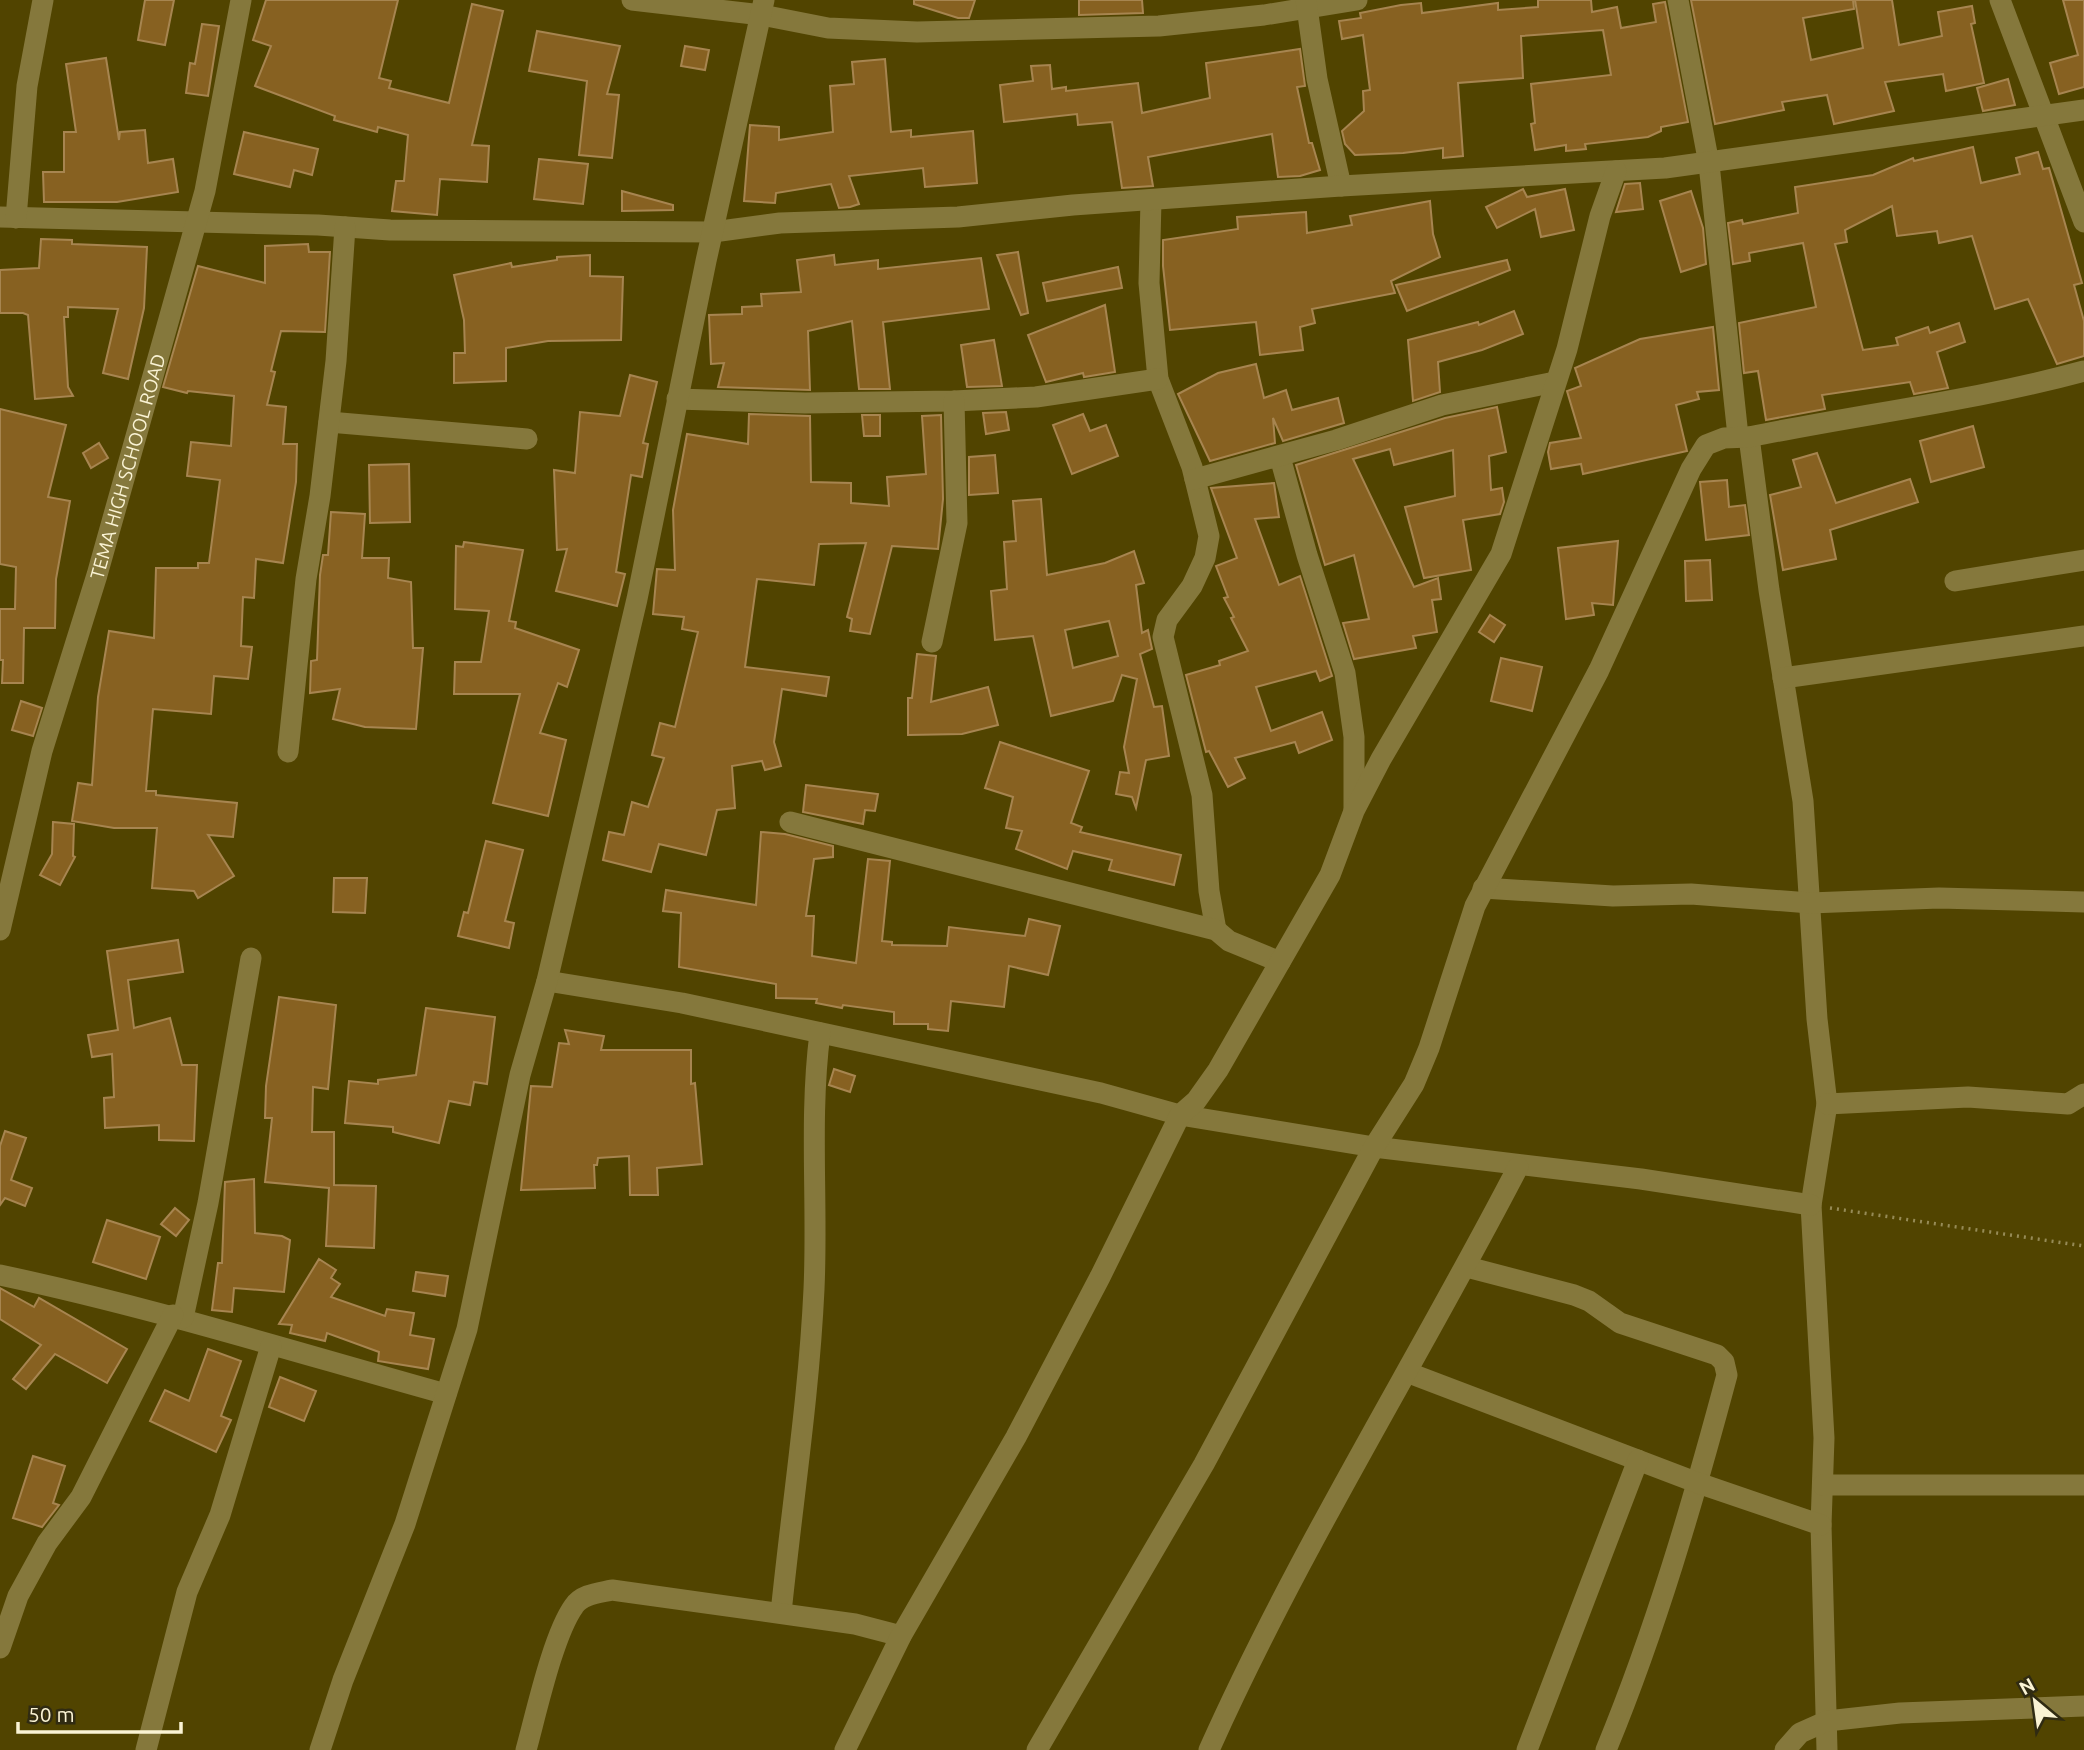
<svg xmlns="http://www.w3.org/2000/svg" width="2084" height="1750" viewBox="0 0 2084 1750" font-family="Ubuntu,sans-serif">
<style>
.building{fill:#876121;stroke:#a78550;stroke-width:2;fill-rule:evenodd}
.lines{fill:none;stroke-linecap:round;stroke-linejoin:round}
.path{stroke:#968b56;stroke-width:3.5;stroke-dasharray:2 5;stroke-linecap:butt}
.street{stroke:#85783c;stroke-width:21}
.labels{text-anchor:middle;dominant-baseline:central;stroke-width:6;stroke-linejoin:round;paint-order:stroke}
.street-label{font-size:19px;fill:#faf3d4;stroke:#302b12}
</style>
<rect width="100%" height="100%" fill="#514400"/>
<!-- building -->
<g class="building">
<polygon points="145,0 174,0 165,45 138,40"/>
<polygon points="266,0 398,0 379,78 391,81 389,88 449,103 472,4 503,11 472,145 489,146 487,182 440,179 437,215 392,211 396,181 404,181 408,135 378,127 377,132 334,120 335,116 255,86 271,46 253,40"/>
<polygon points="914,0 975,0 969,18 958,18 914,4"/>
<polygon points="1079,0 1142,0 1143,13 1079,15"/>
<polygon points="1538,0 1591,0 1592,12 1617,7 1621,28 1656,22 1653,4 1665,2 1688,122 1661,127 1661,131 1648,137 1585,144 1586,149 1566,151 1566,145 1535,150 1531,124 1535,123 1531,84 1611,75 1603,30 1521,36 1523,78 1458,83 1463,156 1443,158 1443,148 1403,153 1355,155 1345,144 1342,131 1364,111 1363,91 1370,90 1363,35 1342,39 1339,21 1361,18 1360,13 1401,5 1421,3 1422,13 1498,3 1498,10 1538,7"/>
<polygon points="1691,0 1853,0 1854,9 1803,18 1811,60 1863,48 1855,0 1892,0 1899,45 1942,36 1938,12 1972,6 1975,23 1971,24 1984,83 1946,91 1943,74 1885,82 1894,111 1834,124 1827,95 1782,102 1784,110 1715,124"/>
<polygon points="2063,0 2084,0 2084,87 2059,94 2050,63 2078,55"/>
<polygon points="202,24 219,26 208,96 186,93 190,63 195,64"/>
<polygon points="537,31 620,46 607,94 619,95 612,158 579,155 587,81 529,71"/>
<polygon points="685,46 709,50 705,70 681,66"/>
<polygon points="1300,49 1305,86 1297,87 1309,143 1312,143 1320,170 1300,176 1278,177 1272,134 1148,157 1153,186 1122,188 1112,122 1078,125 1077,114 1004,122 1000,85 1033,81 1031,66 1050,65 1052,89 1066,87 1066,91 1138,83 1142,113 1210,98 1206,63"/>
<polygon points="106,58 119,140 120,132 145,130 148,163 173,159 178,192 117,202 44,202 43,172 64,172 64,132 76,132 66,64"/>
<polygon points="885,59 891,132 911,130 911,137 973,131 977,183 925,187 923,168 849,176 859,204 850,207 839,208 831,184 776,193 775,203 744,201 750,125 779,127 779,140 833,132 830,86 854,84 852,62"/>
<polygon points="2008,79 2015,105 1983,111 1977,88"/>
<polygon points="244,132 318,149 312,175 294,170 290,187 234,174"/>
<polygon points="1973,147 1981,183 2020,174 2016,158 2038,152 2043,169 2049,168 2082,283 2074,285 2084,321 2084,356 2057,364 2028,299 1995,309 1972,236 1939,243 1937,231 1897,236 1892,206 1845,230 1847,242 1835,244 1863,350 1898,345 1896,338 1928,327 1930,333 1959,323 1965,342 1937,352 1948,388 1914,394 1910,382 1822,395 1825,409 1766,420 1758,371 1744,373 1739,323 1816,307 1803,243 1749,253 1750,261 1733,264 1728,223 1742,220 1743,224 1798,213 1795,187 1873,175 1913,158 1914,161"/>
<polygon points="539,159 588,164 583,204 534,199"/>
<polygon points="1640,183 1643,209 1616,212 1625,184"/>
<polygon points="1523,189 1527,197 1565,189 1574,230 1541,237 1535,209 1497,228 1486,207"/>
<polygon points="622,191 673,205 673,210 622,211"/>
<polygon points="1691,191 1703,228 1706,264 1681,272 1660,201"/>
<polygon points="1430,201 1433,234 1440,257 1391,281 1395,293 1312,309 1315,323 1300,327 1303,350 1260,355 1256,322 1170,330 1163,266 1163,240 1238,229 1237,217 1306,212 1307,233 1352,225 1350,216"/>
<polygon points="41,239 72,240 72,244 147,247 144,308 128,379 103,373 118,309 68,307 68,317 64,317 68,387 73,396 35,399 28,315 23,313 0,313 0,270 39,268"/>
<polygon points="308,244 309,252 330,252 325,332 281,331 271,371 275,372 267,405 286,407 283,444 297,444 296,482 283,563 256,559 254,598 243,597 241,646 252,647 248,679 214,676 211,714 153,709 146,791 156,791 156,795 237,803 233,837 208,835 234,876 198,898 194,891 152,888 157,828 114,828 72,821 78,783 92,785 98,697 109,631 154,638 156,568 198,568 198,563 209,563 220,480 187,476 191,442 231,446 234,396 188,391 187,393 163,387 198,266 265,283 265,246"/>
<polygon points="1018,252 1028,313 1021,315 997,255"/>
<polygon points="590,255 590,276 623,277 621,340 548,341 506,348 506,381 454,383 454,353 465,353 464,320 454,275 511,263 512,267 557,260 557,257"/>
<polygon points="834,255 835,265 878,260 878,269 981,258 989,309 883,322 890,389 859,389 852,321 808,331 810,390 718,387 724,363 711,364 709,315 742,314 742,307 762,306 761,294 801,292 797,260"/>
<polygon points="1507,260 1510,270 1407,311 1396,285"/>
<polygon points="1118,267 1122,288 1047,301 1043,283"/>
<polygon points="1105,305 1115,372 1084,377 1083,373 1046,382 1028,335"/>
<polygon points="1514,311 1523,334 1482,350 1438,362 1440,392 1413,401 1408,340 1478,322 1479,325"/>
<polygon points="1713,327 1719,390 1697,392 1699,399 1676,405 1687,451 1583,474 1581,464 1551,469 1548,452 1550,443 1581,438 1567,391 1581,386 1575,368 1640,339"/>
<polygon points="994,340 1002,386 967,387 961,345"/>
<polygon points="1256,364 1264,398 1286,390 1292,410 1338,398 1344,423 1283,441 1273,418 1275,443 1210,461 1178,394 1218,373"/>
<polygon points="630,375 657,382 643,443 648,444 642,477 631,475 616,572 625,574 617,606 556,591 567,549 557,550 554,470 575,473 580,412 620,416"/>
<polygon points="1497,407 1506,452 1489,456 1491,490 1502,488 1504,502 1500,514 1463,520 1471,570 1424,578 1405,507 1455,496 1453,450 1394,465 1390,449 1353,459 1414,587 1438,578 1441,599 1432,600 1437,632 1413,636 1416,648 1354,659 1343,623 1369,619 1354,555 1325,565 1296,465 1445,418"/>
<polygon points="0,409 66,425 48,497 70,501 56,579 55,628 24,628 23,683 2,683 3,660 0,660 0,609 15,609 16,567 0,564"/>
<polygon points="1006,412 1009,430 986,434 983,413"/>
<polygon points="749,414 810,416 811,482 851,483 851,503 889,506 887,477 926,474 922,416 941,415 943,499 938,549 892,546 870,634 850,631 852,619 847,617 866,543 819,544 814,585 757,579 745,667 829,677 826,696 782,689 774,742 781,766 765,770 762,761 732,766 735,808 717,810 706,855 659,844 651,872 603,860 609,832 624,835 632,802 648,807 664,758 652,755 660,723 675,727 698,632 682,629 684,617 653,614 657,569 675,570 673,510 687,434 748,444"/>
<polygon points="1083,414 1090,431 1106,425 1118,456 1072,474 1053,425"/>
<polygon points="862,415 880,415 880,436 864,436"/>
<polygon points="1973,426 1984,467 1931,482 1920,441"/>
<polygon points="99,443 108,458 91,468 83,453"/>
<polygon points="1817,453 1836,503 1910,479 1918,502 1830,530 1836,559 1783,570 1770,495 1801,487 1793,460"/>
<polygon points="995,455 998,493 969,495 969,457"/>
<polygon points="409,464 410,522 370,523 369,465"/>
<polygon points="1727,480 1729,507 1745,505 1749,535 1706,540 1700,482"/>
<polygon points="1274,483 1279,517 1255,519 1279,585 1300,576 1332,676 1320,681 1316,671 1256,687 1271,731 1322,712 1332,740 1299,753 1295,742 1235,758 1245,778 1228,787 1209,751 1206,752 1186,675 1220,665 1219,661 1248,651 1231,618 1234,617 1224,598 1228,597 1216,566 1237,558 1211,488"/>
<path d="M 1041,499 L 1047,575 L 1105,563 L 1134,551 L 1144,583 L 1136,585 L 1142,633 L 1148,630 L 1152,649 L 1140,654 L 1154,707 L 1162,706 L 1169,756 L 1146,760 L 1136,808 L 1132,797 L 1116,794 L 1120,772 L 1129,773 L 1124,747 L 1137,679 L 1122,675 L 1113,701 L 1051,716 L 1033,636 L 995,640 L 991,591 L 1007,589 L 1004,542 L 1016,541 L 1013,501 ZM 1109,621 L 1118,656 L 1073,668 L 1065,630 Z"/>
<polygon points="331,512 365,514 362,558 389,558 388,578 411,582 413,648 423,648 416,729 365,727 333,719 340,689 310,693 311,661 317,660 320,575 323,555 328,555"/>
<polygon points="1618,541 1613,605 1592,603 1594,615 1566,619 1558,548"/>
<polygon points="464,542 523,550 509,621 516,622 515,628 579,650 567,687 558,683 540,733 566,740 548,816 493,803 520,694 454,694 455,662 481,662 489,611 455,609 456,546 463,547"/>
<polygon points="1710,560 1712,600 1686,601 1685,561"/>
<polygon points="1490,615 1505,625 1494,642 1479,632"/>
<polygon points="917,654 936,656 931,702 988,687 998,725 962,734 908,735 908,698 912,698"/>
<polygon points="1501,658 1542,667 1532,711 1491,701"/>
<polygon points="21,701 42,708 33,736 12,730"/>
<polygon points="1000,742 1089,771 1071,823 1082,827 1080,832 1181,855 1174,885 1109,870 1112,860 1073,851 1067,869 1016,849 1022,831 1006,828 1013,797 985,788"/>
<polygon points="806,785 878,794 875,811 865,810 863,824 803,812"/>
<polygon points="53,822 74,824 73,856 75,857 60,885 40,875 52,854"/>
<polygon points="761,832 785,834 833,846 833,857 814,859 806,916 814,916 812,956 856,963 868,859 890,861 882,941 892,942 892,945 947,946 949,927 1025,936 1029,919 1060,926 1048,975 1009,966 1004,1007 951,1001 948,1031 928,1029 928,1024 894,1024 894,1012 843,1005 842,1008 816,1003 817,999 776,998 776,984 679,967 681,913 663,911 666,890 756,905"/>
<polygon points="486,841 523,850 505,921 514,923 509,948 458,936 464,912 468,913"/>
<polygon points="334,878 367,878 365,913 333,912"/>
<polygon points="178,940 183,972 128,980 134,1028 170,1018 182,1065 197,1065 194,1141 159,1140 159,1125 105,1128 104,1098 114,1097 112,1054 92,1057 88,1035 118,1030 107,951"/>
<polygon points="279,997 336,1005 328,1089 313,1087 312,1132 334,1132 334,1185 376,1186 374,1248 326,1246 329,1188 265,1182 272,1118 265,1118 266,1086"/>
<polygon points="426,1008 495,1017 487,1084 474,1082 470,1105 449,1101 439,1143 393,1132 393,1127 345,1123 349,1081 378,1084 378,1080 416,1075"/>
<polygon points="565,1030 604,1036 601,1050 691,1050 691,1084 695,1083 702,1164 657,1168 658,1195 630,1195 629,1156 598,1158 597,1165 594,1165 595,1188 521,1190 531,1086 552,1087 559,1043 569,1044"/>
<polygon points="834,1069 855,1076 850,1092 829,1085"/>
<polygon points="5,1131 26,1138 11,1180 32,1188 25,1206 5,1198 0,1205 0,1146"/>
<polygon points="254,1179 255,1233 282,1236 290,1240 284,1292 234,1288 232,1312 212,1310 218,1263 222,1263 225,1182"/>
<polygon points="175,1208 189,1220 176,1236 161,1224"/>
<polygon points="107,1220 160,1237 146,1279 93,1262"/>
<polygon points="319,1259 336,1270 331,1278 340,1284 331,1297 385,1316 387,1309 414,1313 410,1335 434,1339 428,1369 378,1361 379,1352 327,1333 325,1341 290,1333 292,1325 279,1324"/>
<polygon points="416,1272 448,1276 445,1296 413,1291"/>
<polygon points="0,1288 34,1307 39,1298 127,1349 107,1383 55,1354 26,1389 13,1379 41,1345 0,1319"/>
<polygon points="208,1349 241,1361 221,1416 231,1420 216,1452 150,1421 165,1390 189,1401"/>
<polygon points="280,1377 316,1391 304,1421 269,1407"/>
<polygon points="33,1456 65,1466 53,1503 59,1505 42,1527 13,1518"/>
</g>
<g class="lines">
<!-- path -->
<polyline class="path" points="1830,1208 2084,1246"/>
<!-- street -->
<g class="street">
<polyline points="632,0 762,15 828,28 917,32 1159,26 1264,15 1357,0"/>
<polyline points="1306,0 1317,79 1341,186"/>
<polyline points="1678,0 1709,164 1738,436"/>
<polyline points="2000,0 2084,222"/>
<polyline points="1151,200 1149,283 1158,379 1192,467 1209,536 1205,558 1192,586 1167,620 1163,637 1202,795 1209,891 1216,930"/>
<polyline points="0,217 318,225 390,230 713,232 780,223 958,217 1073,205 1341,186 1665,168 2084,110"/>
<polyline points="16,218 27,86 43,0"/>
<polyline points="677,399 805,403 954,401 1036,397 1158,379"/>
<polyline points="329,422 527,439"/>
<polyline points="1749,437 1769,590 1803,801 1817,1019 1827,1104 1811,1205 1824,1438 1821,1525 1827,1750"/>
<polyline points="1280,457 1307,555 1345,673 1354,737 1354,809"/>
<polyline points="1195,479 1336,440 1442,405 1555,382"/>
<polyline points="1955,581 2084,560"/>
<polyline points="932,642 957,523 954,401"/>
<polyline points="1783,678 2084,636"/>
<polyline points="288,752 306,579 320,496 336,361 345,227"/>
<polyline points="790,822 1216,930 1229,941 1280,962"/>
<polyline points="1483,888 1613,896 1691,894 1810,903 1939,898 2084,902"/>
<path id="s1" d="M 0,930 L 42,751 L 97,575 L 205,191 L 241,0"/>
<polyline points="547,981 682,1003 1101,1093 1180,1115 1374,1147 1641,1179 1811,1205"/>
<polyline points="1827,1104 1968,1097 2068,1104 2084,1094"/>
<path d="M 1467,1267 L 1574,1295 L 1589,1301 L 1620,1323 L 1717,1355 L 1724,1362 L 1727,1375 C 1693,1502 1656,1629 1606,1750"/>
<path d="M 0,1275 C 151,1307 298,1353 446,1394"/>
<polyline points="183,1318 208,1203 251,958"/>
<polyline points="1409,1373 1698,1483 1821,1525"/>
<polyline points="1823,1485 2084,1485"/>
<path d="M 781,1613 C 792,1505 809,1397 814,1289 C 818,1203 809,1118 820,1033"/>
<polyline points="0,1648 18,1596 47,1543 81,1497 173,1315"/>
<polyline points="146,1750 187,1592 220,1515 271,1346"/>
<polyline points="320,1750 343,1680 405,1524 467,1329 520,1075 547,981 637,599 706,261 764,0"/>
<path d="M 526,1750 C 536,1714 553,1635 574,1606 C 582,1594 599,1593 612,1590 L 855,1624 L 901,1636"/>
<polyline points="845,1750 901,1636 1016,1437 1100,1277 1180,1115 1196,1101 1218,1070 1280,962 1330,875 1354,811 1381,759 1501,554 1567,349 1600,216 1616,171"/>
<path d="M 1037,1750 L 1204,1464 L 1374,1147 L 1414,1084 L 1429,1048 L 1475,906 L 1599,670 L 1691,469 L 1706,445 L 1724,438 L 1749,437 C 1861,414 1974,401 2084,371"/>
<path d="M 1209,1750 C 1299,1549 1417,1362 1518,1167"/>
<polyline points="1527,1750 1638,1460"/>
<polyline points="1785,1750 1800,1733 1827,1721 1900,1713 2084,1706"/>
</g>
</g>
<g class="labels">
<!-- street labels -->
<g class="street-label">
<text stroke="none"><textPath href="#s1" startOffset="481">TEMA HIGH SCHOOL ROAD</textPath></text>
</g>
</g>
<!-- north arrow -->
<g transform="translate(2035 1701) rotate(331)" stroke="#302b12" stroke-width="5" paint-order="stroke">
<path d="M0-5L12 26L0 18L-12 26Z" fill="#faf3d4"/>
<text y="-10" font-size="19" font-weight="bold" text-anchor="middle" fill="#faf3d4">N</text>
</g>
<!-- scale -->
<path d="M18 1722v10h163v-10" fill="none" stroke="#faf3d4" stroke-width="3.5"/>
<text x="28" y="1722" font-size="21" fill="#faf3d4" stroke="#302b12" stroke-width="5" paint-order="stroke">50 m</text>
</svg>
